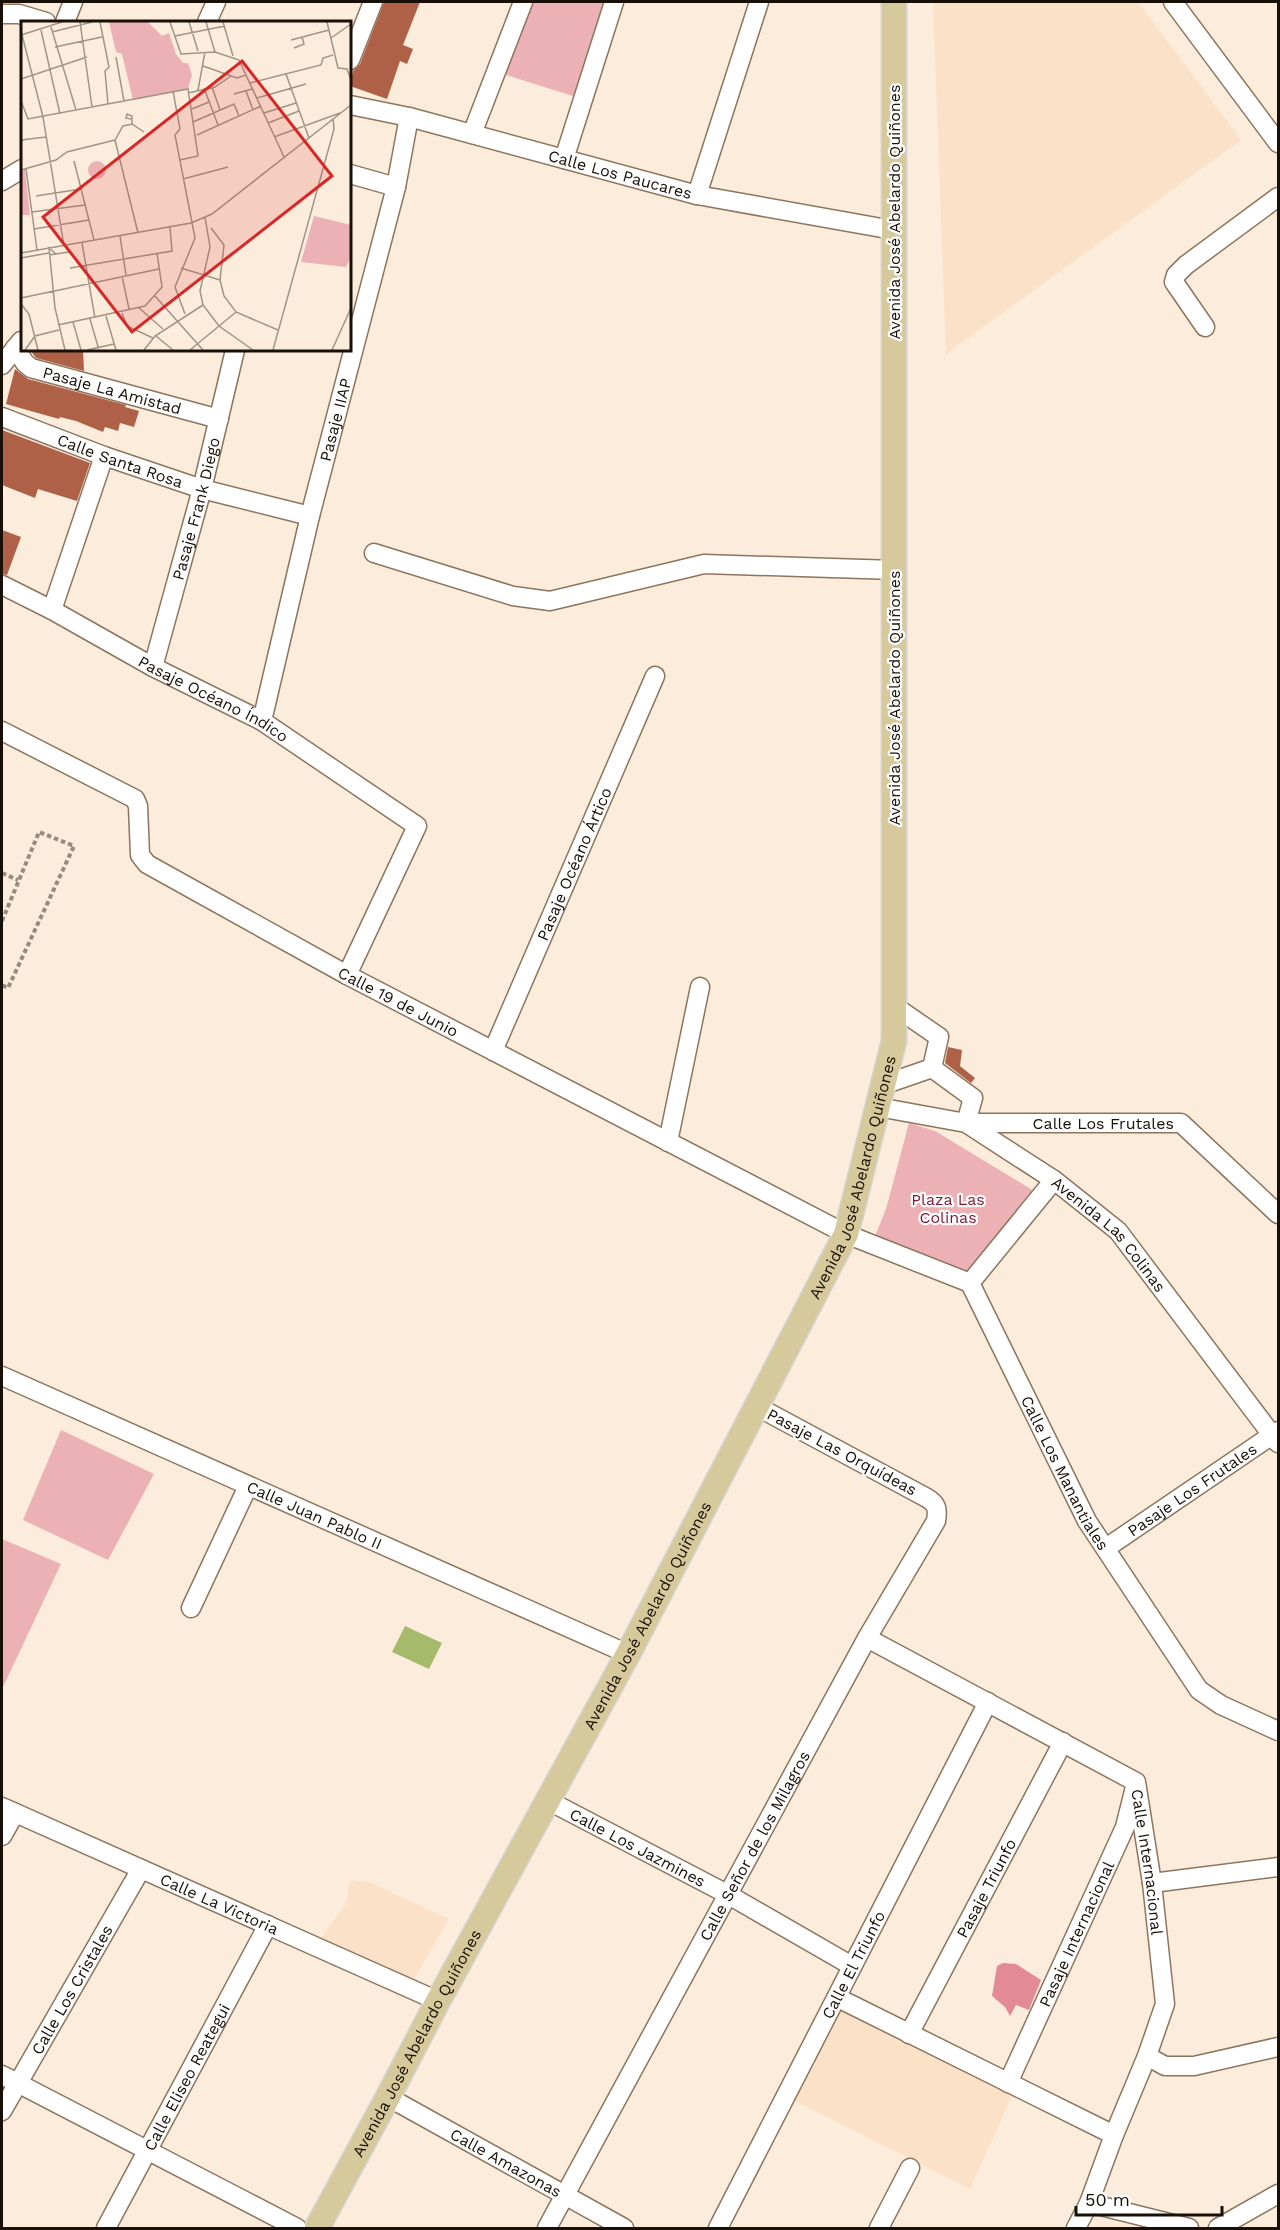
<svg xmlns="http://www.w3.org/2000/svg" width="1280" height="2230" viewBox="0 0 1280 2230" font-family="'Work Sans',sans-serif">
<style>
.built{fill:#fbe1c7}
.green{fill:#ebb1b5}
.forest{fill:#e38b95}
.water{fill:#a5ba6b}
.building{fill:#ae6146}
.lines{fill:none;stroke-linecap:round;stroke-linejoin:round}
.minor-casing{stroke:#8d755d;stroke-width:21}
.major-casing{stroke:#d5d4d2;stroke-width:27}
.path{stroke:#978a7d;stroke-width:4;stroke-dasharray:4.5 3;stroke-linecap:butt}
.minor{stroke:#fff;stroke-width:18}
.major{stroke:#d6c99b;stroke-width:24}
.labels{text-anchor:middle;dominant-baseline:central;stroke-width:4.5;stroke-linejoin:round;paint-order:stroke}
.street-label{font-size:16px;fill:#180f06;stroke:#fff}
.park-label{font-size:16px;fill:#7e1730;stroke:#fff}
.inset-road{fill:none;stroke:#a19486;stroke-width:1.5}
.view{fill:#d62828;fill-opacity:0.15;stroke:#d62828;stroke-width:3}
.inset-edge{fill:none;stroke:#180f06;stroke-width:3}
</style>
<rect width="100%" height="100%" fill="#fcecdc"/>
<!-- built -->
<g class="built">
<polygon points="933,2 1138,2 1241,140 946,354"/>
<polygon points="350,1880 369,1882 449,1919 411,1984 320,1939 346,1904"/>
<polygon points="842,2009 1013,2094 970,2189 795,2101"/>
</g>
<!-- green -->
<g class="green">
<polygon points="528,2 608,2 576,97 500,73"/>
<polygon points="909,1123 935,1131 1034,1191 1036,1196 961,1286 869,1251 886,1209"/>
<polygon points="61,1430 154,1474 108,1560 23,1520"/>
<polygon points="2,1539 61,1564 2,1689"/>
</g>
<!-- forest -->
<polygon class="forest" points="1003,1963 1016,1964 1041,1980 1029,2010 1016,2005 1010,2016 1005,2007 992,1996 997,1966"/>
<!-- water -->
<polygon class="water" points="405,1626 442,1643 429,1669 392,1652"/>
<!-- building -->
<g class="building">
<polygon points="384,2 420,2 403,45 413,49 407,64 400,61 387,99 350,86 353,71 360,64"/>
<polygon points="30,350 83,350 84,371 36,358"/>
<polygon points="15,369 28,379 126,405 125,407 139,411 134,427 120,423 118,431 105,427 103,432 76,421 60,417 59,419 6,404"/>
<polygon points="2,430 90,463 77,501 38,489 35,498 2,485"/>
<polygon points="2,530 21,537 7,575 2,574"/>
<polygon points="948,1047 962,1050 960,1066 975,1078 971,1083 945,1063"/>
</g>
<g class="lines">
<defs>
<g id="minor">
<polyline points="1173,2 1278,143"/>
<polyline points="2,14 19,14 46,22"/>
<polyline points="65,22 73,2"/>
<polyline points="207,22 216,2"/>
<polyline points="350,60 373,2"/>
<path id="s1" d="M 350,105 L 409,117 L 697,195 L 893,230"/>
<polyline points="472,134 523,2"/>
<polyline points="564,159 614,2"/>
<polyline points="350,174 396,187"/>
<polyline points="2,181 22,169"/>
<polyline points="697,195 759,2"/>
<polyline points="1205,327 1174,282 1176,275 1186,265 1278,197"/>
<path id="s2" d="M 15,348 L 25,363 L 31,368 L 219,419"/>
<polyline points="2,365 21,341"/>
<path id="s3" d="M 2,417 L 104,456 L 202,489 L 310,516"/>
<polyline points="374,553 513,596 550,601 704,564 895,570"/>
<path id="s4" d="M 2,585 L 52,610 L 153,667 L 262,721 L 417,826 L 347,975"/>
<polyline points="52,610 104,456"/>
<path id="s5" d="M 153,667 L 202,489 L 235,350"/>
<path id="s6" d="M 262,721 L 310,516 L 396,187 L 409,117"/>
<path id="s7" d="M 2,731 L 135,799 L 138,806 L 140,855 L 147,864 L 347,975 L 846,1234 L 970,1283 L 1087,1521 L 1199,1690 L 1221,1705 L 1278,1731"/>
<path id="s8" d="M 493,1051 L 655,676"/>
<path id="s9" d="M 932,1068 L 973,1098 L 966,1123 L 1181,1123 L 1278,1214"/>
<polyline points="883,1085 932,1068 939,1037 894,1006"/>
<path id="s10" d="M 878,1107 L 966,1123 L 1054,1180 L 1118,1231 L 1278,1443"/>
<polyline points="668,1142 700,987"/>
<polyline points="970,1283 1054,1180"/>
<path id="s11" d="M 2,1376 L 628,1654"/>
<path id="s12" d="M 1106,1548 L 1278,1431"/>
<polyline points="191,1608 248,1486"/>
<path id="s13" d="M 867,1638 L 1136,1782 L 1152,1883 L 1165,2004 L 1147,2056 L 1114,2135 L 1089,2203 L 1076,2228"/>
<path id="s14" d="M 549,1801 L 727,1894 L 852,1966"/>
<path id="s15" d="M 2,1807 L 438,2001"/>
<polyline points="2,1836 15,1813"/>
<polyline points="1152,1883 1278,1867"/>
<polyline points="838,1998 1114,2135"/>
<path id="s16" d="M 909,2034 L 1063,1742"/>
<polyline points="1147,2056 1165,2066 1194,2066 1278,2047"/>
<polyline points="2,2075 297,2228"/>
<path id="s17" d="M 1008,2083 L 1125,1827 L 1135,1787"/>
<path id="s18" d="M 388,2097 L 624,2228"/>
<path id="s19" d="M 2,2111 L 141,1869"/>
<polyline points="1089,2203 1189,2228"/>
<path id="s20" d="M 106,2228 L 268,1925"/>
<path id="s21" d="M 547,2228 L 867,1638 L 936,1521 C 938,1509 937,1504 927,1498 L 758,1407"/>
<path id="s22" d="M 718,2228 L 988,1702"/>
<polyline points="879,2228 910,2168"/>
<polyline points="1218,2228 1278,2194"/>
</g>
<g id="major">
<path id="s23" d="M 317,2228 L 388,2097 L 438,2001 L 628,1654 L 846,1234 L 894,1041 L 894,2"/>
</g>
</defs>
<!-- minor casing -->
<use href="#minor" class="minor-casing"/>
<!-- major casing -->
<use href="#major" class="major-casing"/>
<!-- path -->
<g class="path">
<polyline points="2,873 18,880"/>
<polyline points="2,921 39,832 74,846 8,988 2,985"/>
</g>
<!-- minor -->
<use href="#minor" class="minor"/>
<!-- major -->
<use href="#major" class="major"/>
</g>
<g class="labels">
<!-- street labels -->
<g class="street-label">
<text stroke="none"><textPath href="#s1" startOffset="279">Calle Los Paucares</textPath></text>
<text transform="translate(894 212) rotate(-90)">Avenida José Abelardo Quiñones</text>
<text stroke="none"><textPath href="#s2" startOffset="110">Pasaje La Amistad</textPath></text>
<text stroke="none"><textPath href="#s6" startOffset="310">Pasaje IIAP</textPath></text>
<text stroke="none"><textPath href="#s3" startOffset="126">Calle Santa Rosa</textPath></text>
<text stroke="none"><textPath href="#s5" startOffset="164">Pasaje Frank Diego</textPath></text>
<text transform="translate(894 698) rotate(-90)">Avenida José Abelardo Quiñones</text>
<text stroke="none"><textPath href="#s4" startOffset="240">Pasaje Océano Índico</textPath></text>
<text stroke="none"><textPath href="#s8" startOffset="204">Pasaje Océano Ártico</textPath></text>
<text stroke="none"><textPath href="#s7" startOffset="504">Calle 19 de Junio</textPath></text>
<text stroke="none"><textPath href="#s9" startOffset="214">Calle Los Frutales</textPath></text>
<text stroke="none"><textPath href="#s23" startOffset="1182">Avenida José Abelardo Quiñones</textPath></text>
<text stroke="none"><textPath href="#s10" startOffset="272">Avenida Las Colinas</textPath></text>
<text transform="translate(842 1452) rotate(28)">Pasaje Las Orquídeas</text>
<text stroke="none"><textPath href="#s7" startOffset="1354">Calle Los Manantiales</textPath></text>
<text stroke="none"><textPath href="#s12" startOffset="104">Pasaje Los Frutales</textPath></text>
<text stroke="none"><textPath href="#s11" startOffset="342">Calle Juan Pablo II</textPath></text>
<text stroke="none"><textPath href="#s23" startOffset="696">Avenida José Abelardo Quiñones</textPath></text>
<text stroke="none"><textPath href="#s21" startOffset="435">Calle Señor de los Milagros</textPath></text>
<text stroke="none"><textPath href="#s14" startOffset="100">Calle Los Jazmines</textPath></text>
<text stroke="none"><textPath href="#s13" startOffset="386">Calle Internacional</textPath></text>
<text stroke="none"><textPath href="#s16" startOffset="165">Pasaje Triunfo</textPath></text>
<text stroke="none"><textPath href="#s15" startOffset="238">Calle La Victoria</textPath></text>
<text stroke="none"><textPath href="#s17" startOffset="164">Pasaje Internacional</textPath></text>
<text stroke="none"><textPath href="#s22" startOffset="296">Calle El Triunfo</textPath></text>
<text stroke="none"><textPath href="#s19" startOffset="140">Calle Los Cristales</textPath></text>
<text stroke="none"><textPath href="#s23" startOffset="210">Avenida José Abelardo Quiñones</textPath></text>
<text stroke="none"><textPath href="#s20" startOffset="171">Calle Eliseo Reategui</textPath></text>
<text stroke="none"><textPath href="#s18" startOffset="135">Calle Amazonas</textPath></text>
</g>
<!-- park labels -->
<g class="park-label">
<text x="948" y="1199">Plaza Las<tspan x="948" dy="18">Colinas</tspan></text>
</g>
</g>
<!-- overview -->
<g transform="translate(21 21)">
<rect width="330" height="330" fill="#fcecdc"/>
<path d="M 88,1 L 127,1 L 141,15 L 148,12 L 155,33 L 162,42 L 167,42 L 171,54 L 167,68 L 112,79 L 101,33 L 95,31 ZM67 149a9 9 0 1 1 18 0a9 9 0 1 1-18 0ZM 4,149 L 9,194 L 0,194 L 0,150 ZM 293,195 L 330,204 L 330,236 L 325,246 L 280,241 Z" fill="#ebb1b5"/>
<path class="inset-road" d="M 59,1 L 71,86M 79,1 L 88,46 L 84,50 L 87,83M 149,1 L 160,33 L 194,31 L 218,39 L 263,136M 168,1 L 177,30M 185,1 L 194,31M 202,1 L 212,35M 306,1 L 317,47 L 326,48 L 330,59M 30,6 L 55,89M 20,9 L 39,93M 0,10 L 22,96 L 43,225M 31,11 L 71,1M 0,14 L 41,1M 154,15 L 204,5M 310,17 L 330,3M 270,19 L 308,9M 34,26 L 81,16M 273,27 L 283,23 L 281,16M 95,36 L 103,80M 182,45 L 216,57 L 225,54M 265,53 L 288,117M 0,58 L 66,36M 229,62 L 300,44 L 302,37 L 312,34M 191,66 L 199,89M 183,67 L 197,104M 177,69 L 184,31M 152,70 L 159,108 L 154,114 L 174,217 L 154,266 L 164,293M 225,70 L 232,89M 167,72 L 194,66 L 210,55M 213,73 L 231,68M 236,77 L 285,63M 0,80 L 7,98 L 167,68 L 177,135 L 159,139M 171,88 L 188,81M 243,92 L 275,82M 110,98 L 105,97 L 106,93 L 111,95 L 111,103M 172,101 L 213,83 L 218,95M 247,102 L 278,90M 176,114 L 240,85M 253,116 L 319,92M 0,119 L 25,116M 53,140 L 73,219M 5,148 L 16,229M 0,149 L 35,139 L 46,131 L 94,119M 162,158 L 207,146M 15,175 L 60,168M 11,191 L 64,184M 184,196 L 189,226 L 179,270 L 182,284 L 198,305 L 232,329M 190,207 L 203,224 L 199,259 L 203,275 L 215,291 L 257,309M 13,208 L 68,199M 117,212 L 94,119 L 102,105 L 111,103 L 123,111M 99,215 L 105,254M 61,222 L 74,297M 0,232 L 170,202 L 191,193 L 330,84M 35,233 L 28,227 L 34,287 L 44,329M 28,234 L 48,231M 0,237 L 28,232M 49,247 L 151,230 L 149,206M 160,247 L 199,259M 101,255 L 108,288M 134,275 L 182,329M 0,277 L 138,248M 0,283 L 8,293 L 17,329M 118,287 L 142,308M 101,292 L 106,305 L 132,317M 85,295 L 95,329M 69,298 L 78,329M 52,301 L 60,329M 37,304 L 124,285 L 141,266 L 136,232M 135,315 L 152,329M 4,329 L 14,315 L 38,309M 66,329 L 93,323M 123,329 L 134,315 L 182,284M 169,329 L 215,291M 252,329 L 313,108 L 312,97M 311,329 L 330,287"/>
<path class="view" d="M 221,40 L 311,155 L 111,311 L 22,196 Z"/>
<rect width="330" height="330" class="inset-edge"/>
</g>
<!-- border -->
<rect width="1280" height="2230" fill="none" stroke="#180f06" stroke-width="6"/>
<!-- scale -->
<path d="M1076 2206v9h146v-9" fill="none" stroke="#180f06" stroke-width="3"/>
<text x="1085" y="2206" font-size="18" fill="#180f06" stroke="#ffffff" stroke-width="4.5" paint-order="stroke">50 m</text>
</svg>
